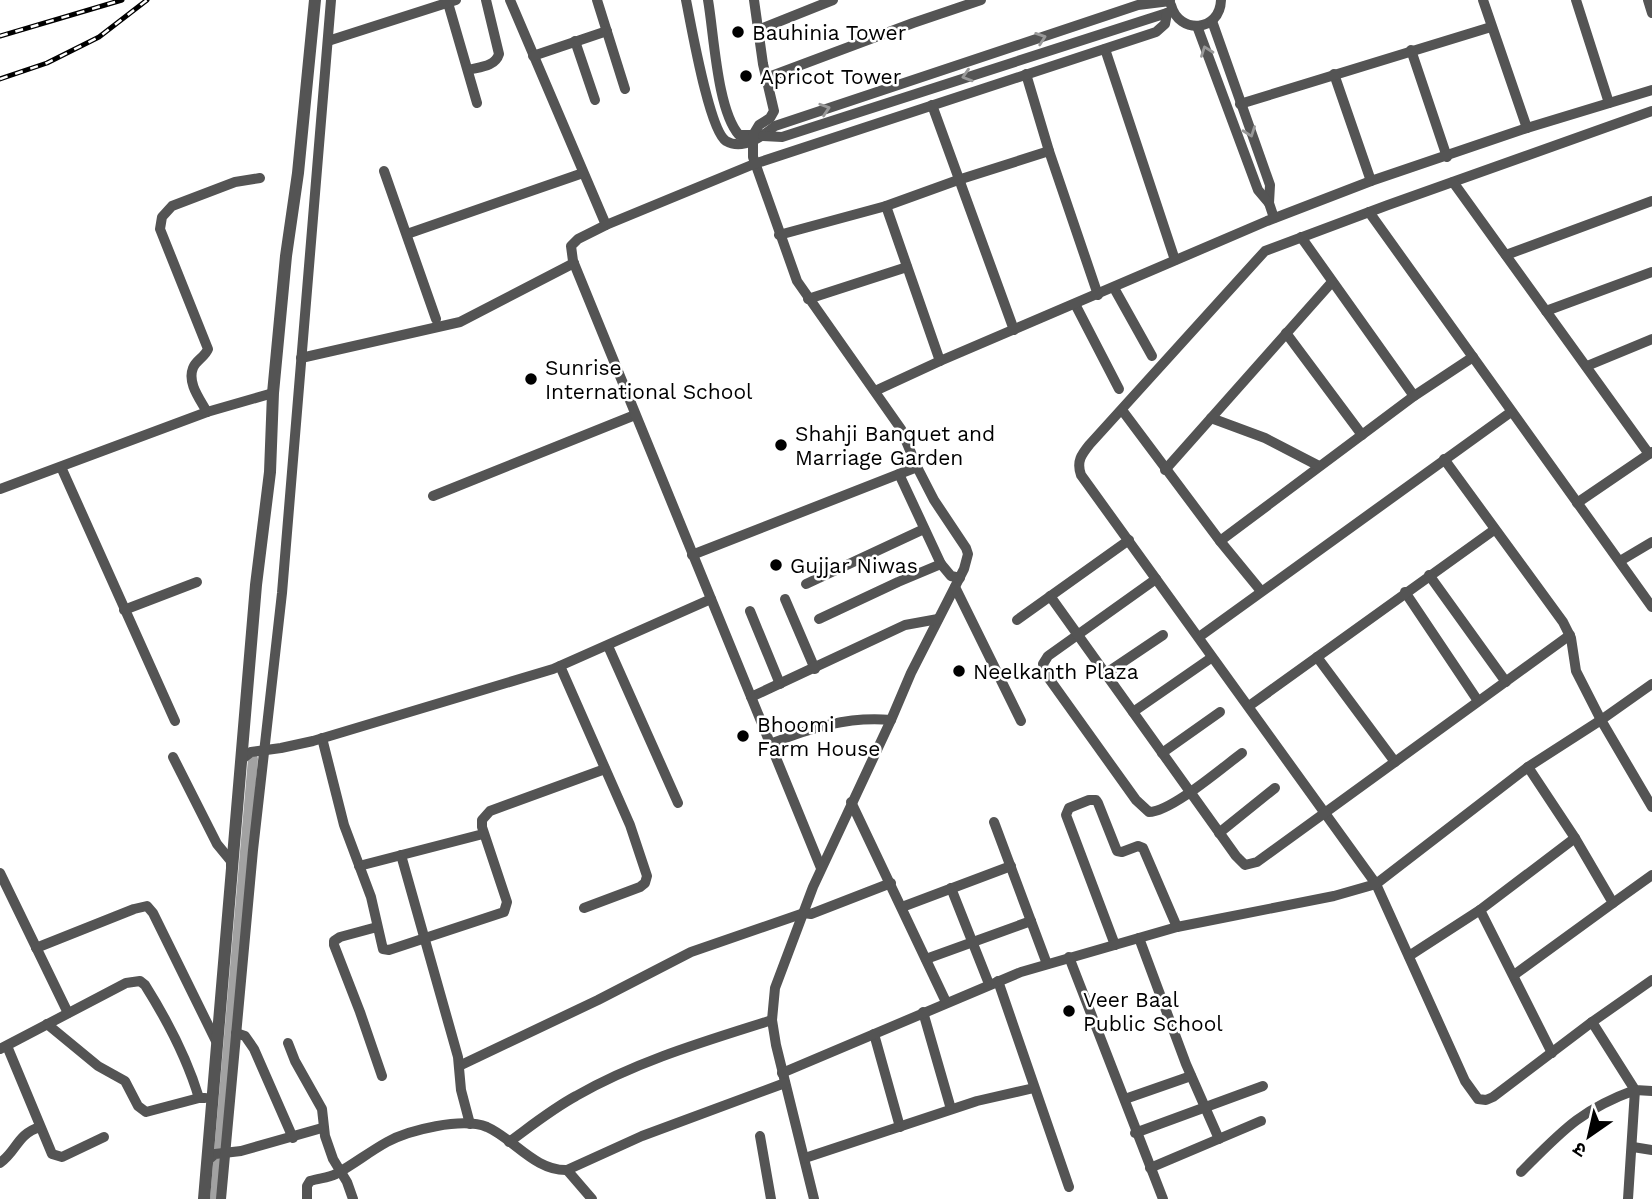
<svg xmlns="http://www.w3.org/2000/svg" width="1652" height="1199" viewBox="0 0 1652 1199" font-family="'Work Sans','Noto Sans Devanagari',sans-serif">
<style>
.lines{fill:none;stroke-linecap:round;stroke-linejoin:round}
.canal{stroke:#a2a2a2;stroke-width:10}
.minor{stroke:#545454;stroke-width:10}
.tertiary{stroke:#545454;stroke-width:12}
.rail-casing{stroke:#000;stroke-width:5}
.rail{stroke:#fff;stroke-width:2.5;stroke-dasharray:8;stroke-linecap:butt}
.oneway{stroke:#989898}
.poi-dot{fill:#000;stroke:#fff;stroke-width:2.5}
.labels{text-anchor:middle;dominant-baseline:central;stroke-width:5;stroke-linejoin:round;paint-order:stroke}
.poi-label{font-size:21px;fill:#000;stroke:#fff;text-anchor:start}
</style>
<rect width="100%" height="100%" fill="#fff"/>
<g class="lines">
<!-- canal -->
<polyline class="canal" points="215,1199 253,759"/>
<!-- minor -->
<g class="minor">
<polyline points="510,0 606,225"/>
<polyline points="597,0 625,89"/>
<path d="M 686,0 C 691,24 709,130 726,141 C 743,151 763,136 775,126 L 1138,5 L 1170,1"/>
<path d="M 708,0 C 714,34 717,110 739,135 L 753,135"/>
<polyline points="754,0 763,64 774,111 770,118 759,125 753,135 753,157 797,281 901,429 917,467 934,500 966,548 968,554 964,569 911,673 891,720 813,887 775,988 772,1020 776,1045 814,1199"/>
<polyline points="1483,0 1527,128"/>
<polyline points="1576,0 1609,103"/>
<polyline points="1648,0 1652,13"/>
<polyline points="448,3 477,103"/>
<path d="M 1171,5 C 1179,35 1220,32 1221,0"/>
<polyline points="1212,21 1270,185 1269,203 1274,218"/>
<polyline points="1197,26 1258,190 1269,203"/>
<polyline points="758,30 833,0"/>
<polyline points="328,41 456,0"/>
<polyline points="575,41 595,100"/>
<polyline points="1105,49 1175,260"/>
<polyline points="1411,50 1447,157"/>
<polyline points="533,56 607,31"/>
<path d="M 468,70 C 479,67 495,67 499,54 L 486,0"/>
<polyline points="1026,74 1049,151 1098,295"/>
<polyline points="1334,74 1371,181"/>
<polyline points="766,78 913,23 981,0"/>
<polyline points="1240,104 1491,27"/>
<polyline points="932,105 1014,330"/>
<path d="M 1652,111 L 1388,205 L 1265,251 L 1090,444 C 1082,454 1076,461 1081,475 L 1376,884 L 1465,1081 L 1478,1099 L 1486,1100 L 1493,1097 L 1592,1022 L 1652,980"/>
<polyline points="763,136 782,137 1170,12"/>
<polyline points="384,171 436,319"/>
<polyline points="1453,182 1649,454"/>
<polyline points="886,206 940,361"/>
<polyline points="1369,212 1652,607"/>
<polyline points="407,234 583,173"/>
<polyline points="779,235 886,206 958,180 1049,151"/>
<polyline points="1301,237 1414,396"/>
<polyline points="1506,255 1652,201"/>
<polyline points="1114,288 1152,356"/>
<polyline points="808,299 907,267"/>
<polyline points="1075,304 1119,389"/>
<polyline points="1546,311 1652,272"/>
<polyline points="1286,333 1362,435"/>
<polyline points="301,358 460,322 574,263"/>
<polyline points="1587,366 1652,339"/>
<polyline points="875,391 940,361 1267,221 1371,181 1527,128 1652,90"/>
<polyline points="1122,410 1220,541 1414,396 1473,357"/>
<path d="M 207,412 C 200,399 187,383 193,368 C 196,360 205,357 208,349 L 160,229 L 162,217 L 172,206 L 235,182 L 260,178"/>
<polyline points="1211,418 1265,438 1319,466"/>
<polyline points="1444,459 1563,622 1571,638 1576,671 1601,720 1652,684"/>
<polyline points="61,467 175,721"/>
<polyline points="1165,470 1332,282"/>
<polyline points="899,474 941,564 951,576 960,578"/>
<polyline points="0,489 207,412 273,393"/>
<polyline points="433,496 635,415"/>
<polyline points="1577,503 1652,452"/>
<polyline points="1220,541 1261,591"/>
<polyline points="692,555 917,467"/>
<polyline points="1620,561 1652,542"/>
<polyline points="1429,575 1506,682"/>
<path d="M 1156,579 L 1048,656 L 1043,664 L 1045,673 L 1136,800 L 1149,812 C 1171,812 1223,767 1242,753"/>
<polyline points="806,584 924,529"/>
<polyline points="955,587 1021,721"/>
<polyline points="1405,592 1478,701"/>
<polyline points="1050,596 1236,856 1245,865 1257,862 1570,635"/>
<polyline points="785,599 815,669"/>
<polyline points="124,610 197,582"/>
<polyline points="750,611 780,684"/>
<polyline points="819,619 898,582 941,564"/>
<polyline points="1017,620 1129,540"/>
<polyline points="1199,637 1511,412"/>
<polyline points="608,646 678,803"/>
<polyline points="1317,657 1395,762"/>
<polyline points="560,666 630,825 647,876 645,883 640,887 584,908"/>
<polyline points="1105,674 1163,635"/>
<polyline points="751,697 905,625 938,619"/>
<polyline points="1249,706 1494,530"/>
<polyline points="1133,712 1211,658"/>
<polyline points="322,738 344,825 371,897 382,945 383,949 389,950 504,912 507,902 482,827 482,820 490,811 605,769"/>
<path d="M 770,744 C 811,728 847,716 891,720"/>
<polyline points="1162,753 1220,712"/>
<polyline points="173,757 217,844 231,861 231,866"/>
<polyline points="242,759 251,752 281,748 313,741 553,669 711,599"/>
<polyline points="851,802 946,1002"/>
<polyline points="994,822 1047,964"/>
<polyline points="1219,833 1275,788"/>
<polyline points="401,855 458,1057 461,1090 470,1124"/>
<polyline points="359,866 483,834"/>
<polyline points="821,868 573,261 571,246 578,239 606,225 754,164 1156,32 1165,24 1167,13"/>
<polyline points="0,873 68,1013"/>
<polyline points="951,888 989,984"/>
<polyline points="1613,903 1652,875"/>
<polyline points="902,907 1011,866"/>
<polyline points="1480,910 1575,838"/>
<polyline points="377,927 340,937 334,941 334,945 360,1012 382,1076"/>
<polyline points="1139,938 1186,1064 1219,1139"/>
<polyline points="1115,945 1066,815 1069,808 1089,800 1096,800 1098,803 1117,851 1122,852 1138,846 1143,848 1177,927"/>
<polyline points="36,948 134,909 147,906 153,913 216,1041"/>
<polyline points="1409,956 1480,910 1552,1053"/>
<polyline points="1069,957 1163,1199"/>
<polyline points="926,959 1031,921"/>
<polyline points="1514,975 1613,903 1575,838 1528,767"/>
<polyline points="998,981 1069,1187"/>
<polyline points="923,1012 951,1109"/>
<polyline points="1592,1022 1635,1090 1652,1091"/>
<polyline points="47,1024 98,1066 125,1081 138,1106 146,1112 199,1098 205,1098"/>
<polyline points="236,1033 245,1036 254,1049 293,1138"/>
<polyline points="874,1034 900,1127"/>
<polyline points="288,1043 295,1061 322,1109 325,1136 333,1159 347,1182 353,1199"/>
<polyline points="7,1046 52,1154 62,1157 104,1137"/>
<path d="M 0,1049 L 126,983 L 140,981 L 145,985 C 167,1020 187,1058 199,1098"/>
<polyline points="459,1066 598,1000 691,952 804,913 811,914 891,883"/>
<polyline points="782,1073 1021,972 1177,927 1334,896 1376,884 1528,767 1601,720 1652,807"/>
<polyline points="1125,1099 1191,1076"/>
<polyline points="1135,1133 1263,1086"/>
<polyline points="760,1136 771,1199"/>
<path d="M 509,1142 C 531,1126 552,1109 576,1096 C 637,1061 706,1041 772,1020"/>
<polyline points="1633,1147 1652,1150"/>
<polyline points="805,1158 977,1101 1034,1088"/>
<polyline points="207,1161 215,1154 241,1151 322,1128"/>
<path d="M 0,1163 C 17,1151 17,1134 40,1127"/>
<polyline points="1150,1168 1261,1121"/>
<polyline points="567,1170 592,1199"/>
<path d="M 1521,1172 C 1562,1131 1580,1110 1635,1090 L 1628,1199"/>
<polyline points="221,1199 253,850 282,593 331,0"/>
<path d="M 307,1199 L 307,1186 L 310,1181 C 319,1178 328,1178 336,1174 C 354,1164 369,1152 387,1142 C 409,1130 462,1117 487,1127 C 514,1139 535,1171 567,1170 L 642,1136 L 785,1083"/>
</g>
<!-- tertiary -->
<polyline class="tertiary" points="204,1199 256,585 270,472 273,393 286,256 298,173 315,0"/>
<defs>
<g id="rail">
<polyline points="0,36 122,0"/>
<polyline points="0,79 47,63 99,37 147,0"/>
</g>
</defs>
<!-- rail casing -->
<use href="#rail" class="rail-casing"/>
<!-- rail -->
<use href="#rail" class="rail"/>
</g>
<!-- one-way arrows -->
<defs><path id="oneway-chevron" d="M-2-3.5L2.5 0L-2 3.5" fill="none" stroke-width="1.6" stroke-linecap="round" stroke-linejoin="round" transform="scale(1.75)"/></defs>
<g class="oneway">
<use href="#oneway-chevron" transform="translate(1041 38) rotate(-19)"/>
<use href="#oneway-chevron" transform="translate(1206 51) rotate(-110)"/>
<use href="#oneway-chevron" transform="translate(967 76) rotate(163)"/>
<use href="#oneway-chevron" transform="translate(825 109) rotate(-18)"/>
<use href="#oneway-chevron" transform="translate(1250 132) rotate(70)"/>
</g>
<!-- markers -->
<g class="poi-dot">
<circle cx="738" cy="32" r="7"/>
<circle cx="746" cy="76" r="7"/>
<circle cx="531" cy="379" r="7"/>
<circle cx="781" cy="445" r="7"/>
<circle cx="776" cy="565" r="7"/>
<circle cx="959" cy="671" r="7"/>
<circle cx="743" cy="736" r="7"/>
<circle cx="1069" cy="1011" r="7"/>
</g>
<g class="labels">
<!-- poi labels -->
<g class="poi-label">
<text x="752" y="32">Bauhinia Tower</text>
<text x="760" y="76">Apricot Tower</text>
<text x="545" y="367">Sunrise<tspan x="545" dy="24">International School</tspan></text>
<text x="795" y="433">Shahji Banquet and<tspan x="795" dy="24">Marriage Garden</tspan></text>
<text x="790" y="565">Gujjar Niwas</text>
<text x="973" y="671">Neelkanth Plaza</text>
<text x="757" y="724">Bhoomi<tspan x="757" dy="24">Farm House</tspan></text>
<text x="1083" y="999">Veer Baal<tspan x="1083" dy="24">Public School</tspan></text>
</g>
</g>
<!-- north arrow -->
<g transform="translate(1589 1136) rotate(214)" stroke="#ffffff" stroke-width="5" paint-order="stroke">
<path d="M0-5L12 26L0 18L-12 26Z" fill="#000000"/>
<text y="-10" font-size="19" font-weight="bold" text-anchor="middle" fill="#000000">उ</text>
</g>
</svg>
